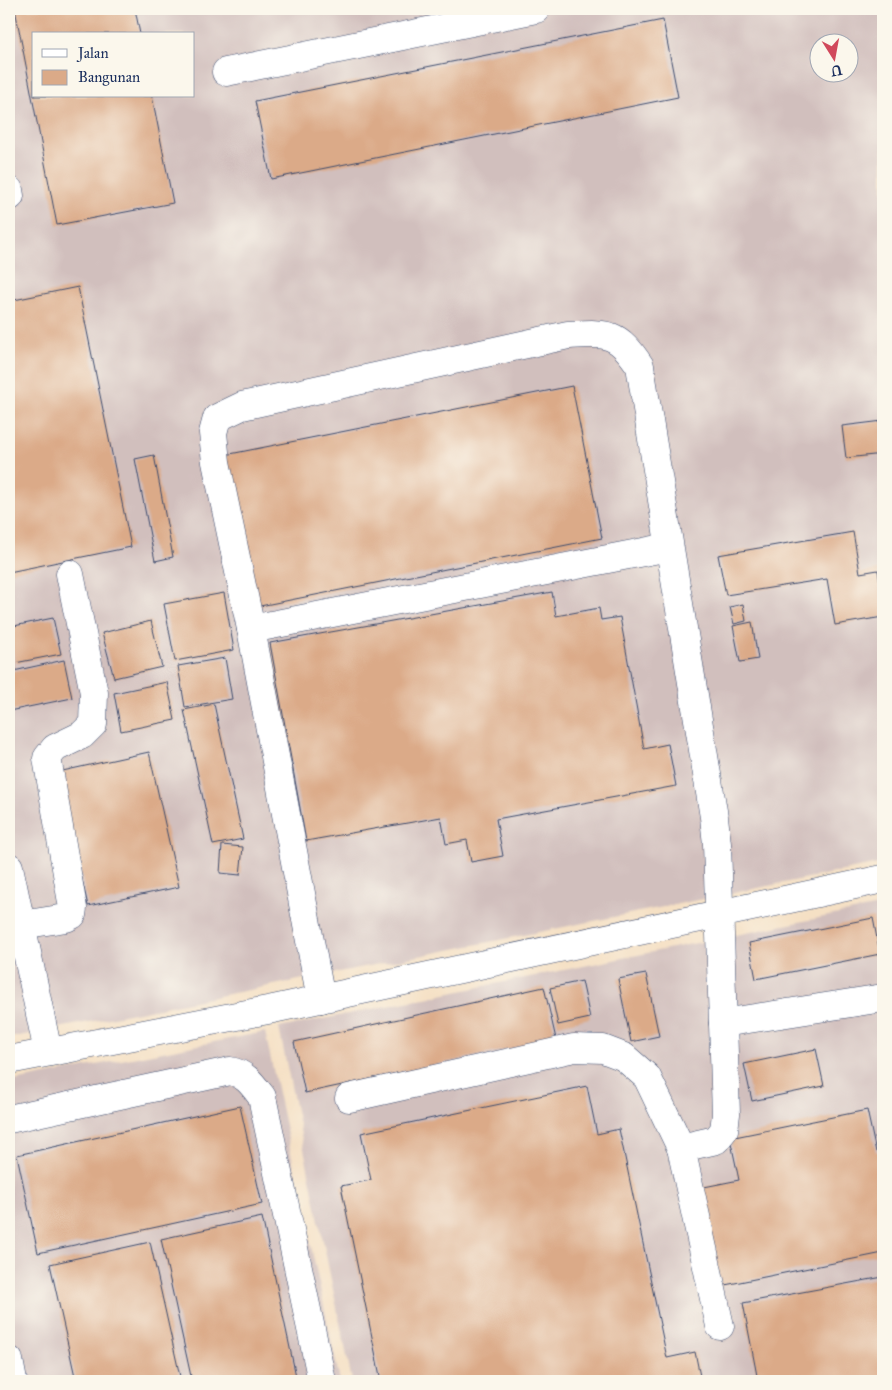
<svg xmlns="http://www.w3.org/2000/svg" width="892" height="1390" viewBox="0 0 892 1390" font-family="'IM FELL Great Primer',serif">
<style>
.industrial{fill:#d1bfbd;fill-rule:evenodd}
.building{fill:#dbaa88}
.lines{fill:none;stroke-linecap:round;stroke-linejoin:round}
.minor-casing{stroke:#3c4a6d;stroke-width:29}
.minor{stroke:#fff;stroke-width:28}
</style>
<rect width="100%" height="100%" fill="#fbf7ec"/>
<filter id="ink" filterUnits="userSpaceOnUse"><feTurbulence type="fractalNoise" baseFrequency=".02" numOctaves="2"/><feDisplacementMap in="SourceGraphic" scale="10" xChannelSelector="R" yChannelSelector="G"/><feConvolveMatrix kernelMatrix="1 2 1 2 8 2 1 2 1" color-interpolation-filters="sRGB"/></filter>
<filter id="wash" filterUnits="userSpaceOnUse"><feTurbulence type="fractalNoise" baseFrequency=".0096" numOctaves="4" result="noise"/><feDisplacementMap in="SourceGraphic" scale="20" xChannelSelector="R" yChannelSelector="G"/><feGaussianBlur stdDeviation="1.12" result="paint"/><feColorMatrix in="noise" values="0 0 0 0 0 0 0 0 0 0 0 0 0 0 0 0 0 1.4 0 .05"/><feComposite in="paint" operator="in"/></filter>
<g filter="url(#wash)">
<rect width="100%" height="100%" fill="#f5e0c4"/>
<!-- industrial -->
<g class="industrial">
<path d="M 9,9 L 883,9 L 883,863 L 9,1038 ZM 34,34 L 194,34 L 194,96 L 34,96 ZM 820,42 L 850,42 L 850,72 L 820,72 Z"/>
<polygon points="883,905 883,1381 352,1381 279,1028"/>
<polygon points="265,1032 340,1381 9,1381 9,1082"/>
</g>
<g id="blocks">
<!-- building -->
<g class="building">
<polygon points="15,9 135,9 140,34 34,34 34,96 152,96 173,203 57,225"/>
<polygon points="663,20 678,97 271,179 255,101"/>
<polygon points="78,287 131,547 9,572 9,301"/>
<polygon points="572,386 602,538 255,607 225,455"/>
<polygon points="883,421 883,454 846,458 842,426"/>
<polygon points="154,455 173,557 155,561 135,459"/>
<polygon points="853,532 860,573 878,570 883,604 883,617 835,625 827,579 726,595 718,555"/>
<polygon points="552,592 556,616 599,608 601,620 620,617 644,749 668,744 676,786 496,819 503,856 471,862 467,840 446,844 441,817 306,841 270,643"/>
<polygon points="224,593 234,650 175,661 164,604"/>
<polygon points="743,604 746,621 734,624 730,607"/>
<polygon points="53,618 61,654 15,663 9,627"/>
<polygon points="151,621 162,667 114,678 102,633"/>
<polygon points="752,622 758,659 740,662 733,626"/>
<polygon points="9,645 14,668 9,670"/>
<polygon points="225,658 232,699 185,707 178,666"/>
<polygon points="64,660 72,698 9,711 9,672"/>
<polygon points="167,682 175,720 121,731 114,693"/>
<polygon points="214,704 243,839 213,845 184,710"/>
<polygon points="149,752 179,887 88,906 58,772"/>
<polygon points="222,845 243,847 240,875 220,873"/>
<polygon points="873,918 880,954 756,979 749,943"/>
<polygon points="646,974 659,1036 631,1042 618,979"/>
<polygon points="582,981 590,1018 558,1025 550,988"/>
<polygon points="544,987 556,1039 305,1093 294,1042"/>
<polygon points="816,1049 824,1086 752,1101 744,1064"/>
<polygon points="587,1086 597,1134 619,1129 667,1358 695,1352 701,1381 381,1381 341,1186 371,1180 361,1133"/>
<polygon points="240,1106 262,1204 38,1253 17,1155"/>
<polygon points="867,1110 876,1152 883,1150 883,1253 720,1286 699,1188 739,1180 730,1138"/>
<polygon points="262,1217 297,1381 192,1381 161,1239"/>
<polygon points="150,1242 181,1381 76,1381 50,1264"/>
<polygon points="883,1277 883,1381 758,1381 743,1303"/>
</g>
</g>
</g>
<g filter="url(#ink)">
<use href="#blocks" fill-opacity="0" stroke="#3c4a6d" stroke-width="1"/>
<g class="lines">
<defs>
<g id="minor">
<polyline points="226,72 536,9"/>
<polyline points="9,190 10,196"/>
<polyline points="251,629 669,547"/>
<polyline points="9,867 48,1052"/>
<polyline points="21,925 66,918 72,915 73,908 47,758 55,748 82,735 93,724 94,693 70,574"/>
<path d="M 321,999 L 251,629 L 216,462 L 213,433 L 217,418 L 242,406 L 568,335 C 607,333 617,331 640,366 L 714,817 L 717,844 L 726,1114 L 724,1130 L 716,1140 L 681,1148 L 720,1326"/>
<polyline points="723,1023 883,998"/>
<polyline points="9,1060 273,1009 883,879"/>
<polyline points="349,1098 574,1048 603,1049 624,1057 647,1077 681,1148"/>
<path d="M 9,1119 L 230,1071 C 245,1073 253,1085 262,1097 L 322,1381"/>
<polyline points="9,1360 13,1381"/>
</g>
</defs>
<!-- minor casing -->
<use href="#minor" class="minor-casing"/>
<!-- minor -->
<use href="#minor" class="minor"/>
</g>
</g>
<!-- margin -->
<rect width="892" height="1390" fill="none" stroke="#fbf7ec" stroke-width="30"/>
<!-- legend -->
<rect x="32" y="32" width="162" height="65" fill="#fbf7ec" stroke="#a1a7b3"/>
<rect x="42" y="49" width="25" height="8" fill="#ffffff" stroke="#a1a7b3"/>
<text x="78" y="58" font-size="15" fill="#1b2f5e">Jalan</text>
<rect x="42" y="70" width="25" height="15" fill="#dbaa88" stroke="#a1a7b3"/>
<text x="78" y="82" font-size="15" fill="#1b2f5e">Bangunan</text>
<!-- north arrow -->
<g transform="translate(834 58) rotate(169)"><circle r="24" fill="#fbf7ec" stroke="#a1a7b3"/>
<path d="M0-4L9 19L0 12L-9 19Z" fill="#d1495b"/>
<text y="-8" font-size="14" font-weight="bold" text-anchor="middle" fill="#1b2f5e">U</text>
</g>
</svg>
